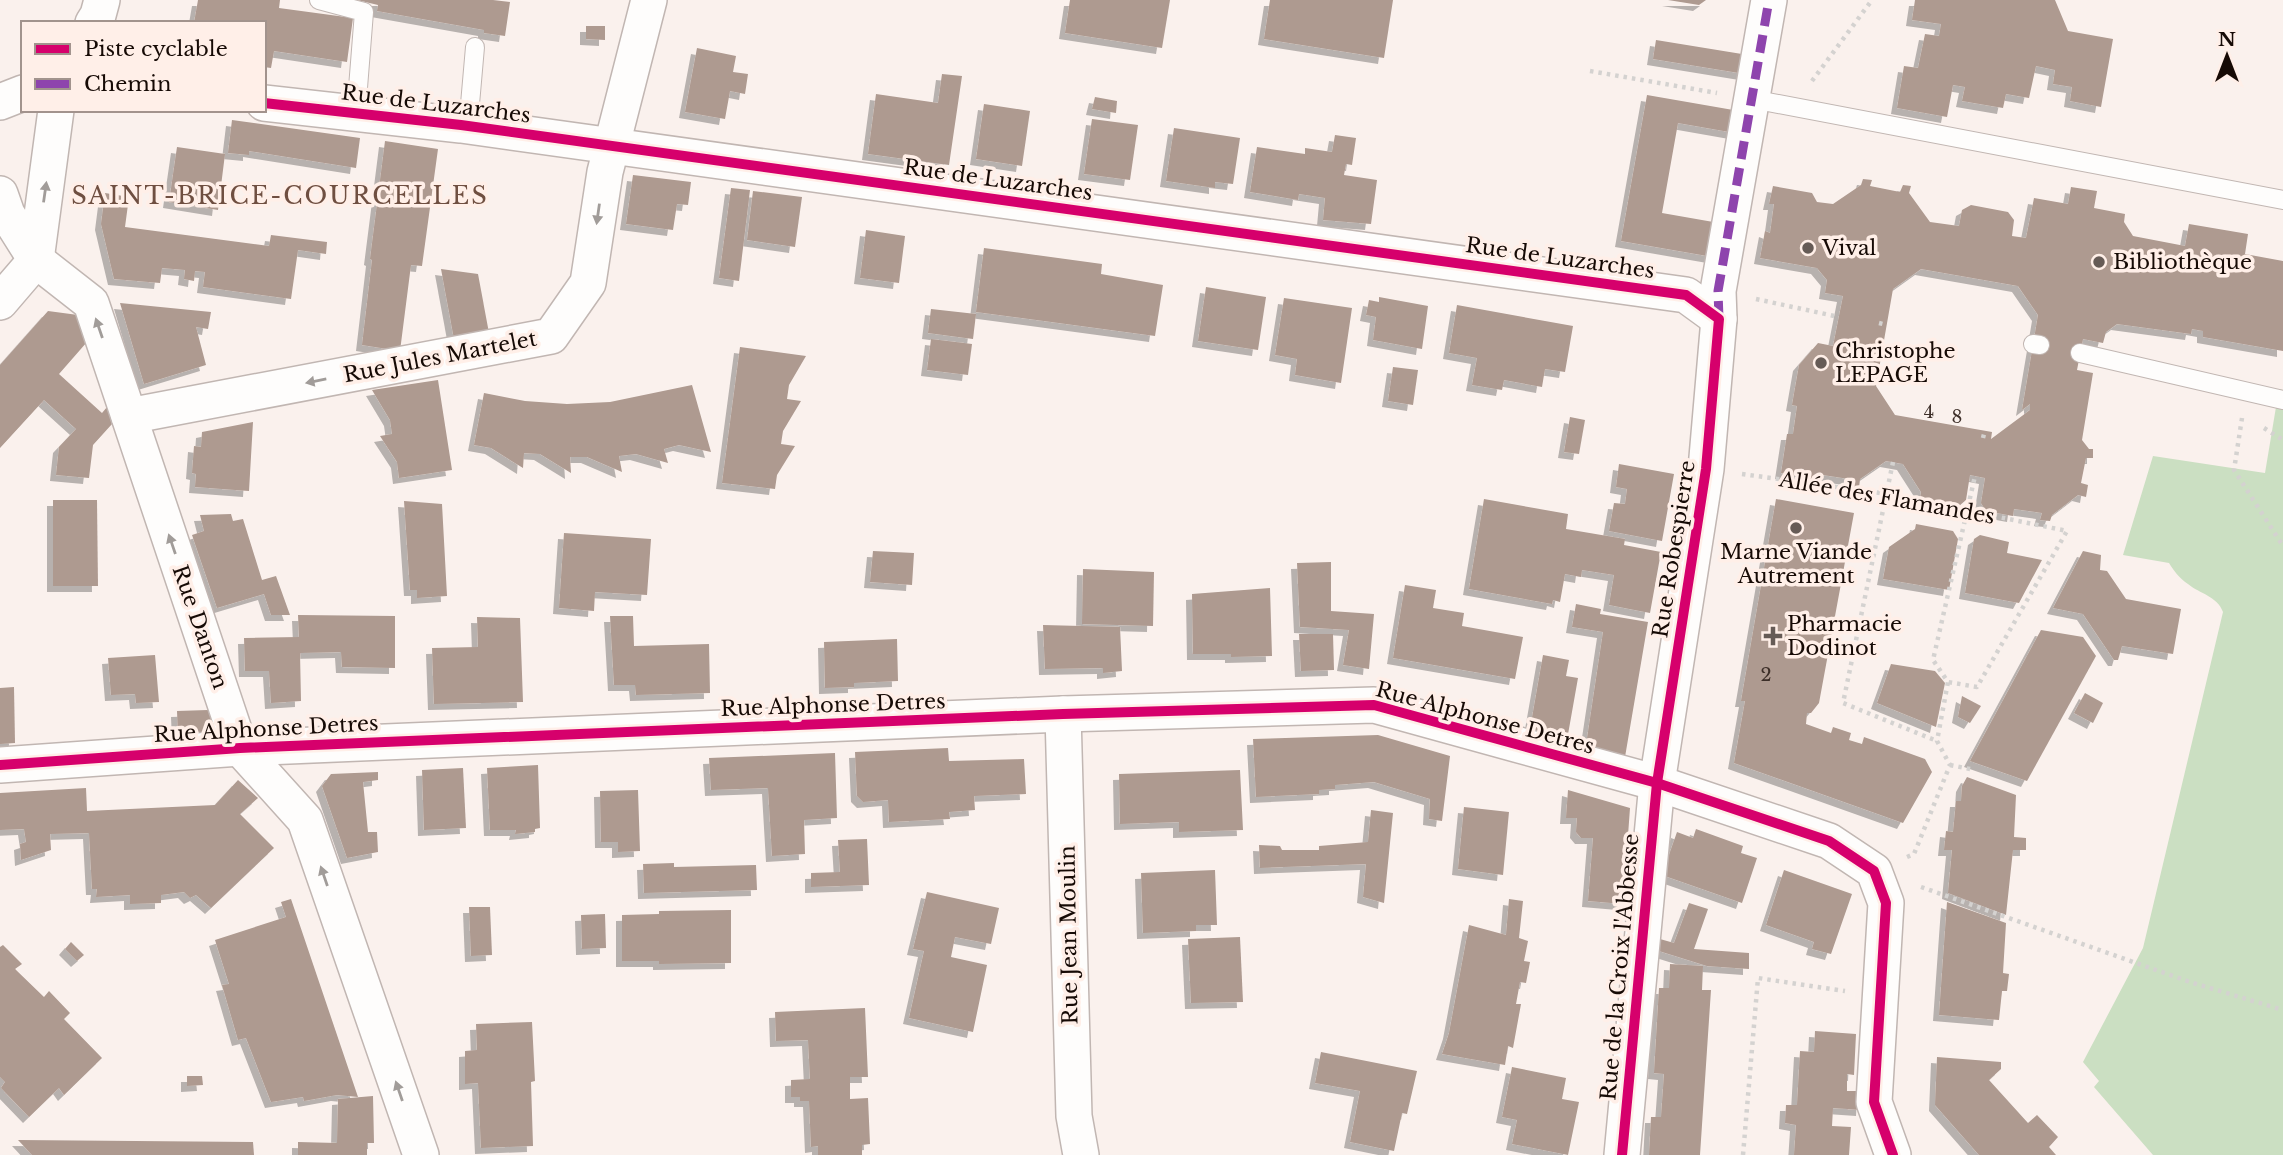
<svg xmlns="http://www.w3.org/2000/svg" width="2283" height="1155" viewBox="0 0 2283 1155" font-family="'Libre Baskerville',serif">
<style>
.green{fill:#cbdfc2}
.building{fill:#ae9a90;fill-rule:evenodd;filter:url(#shadow)}
.lines{fill:none;stroke-linecap:round;stroke-linejoin:round}
.lane-casing{stroke:#c1b6b2;stroke-width:20}
.street-casing{stroke:#c1b6b2;stroke-width:38}
.path{stroke:#d4d2d0;stroke-width:4.5;stroke-dasharray:3.5 5;stroke-linecap:butt}
.lane{stroke:#fefdfc;stroke-width:18}
.street{stroke:#fefdfc;stroke-width:35}
.quiet{stroke:#8e44ad;stroke-width:9;stroke-dasharray:18 9;stroke-linecap:butt}
.cycleway-casing{stroke:#ffefe8;stroke-width:15}
.cycleway{stroke:#d6006c;stroke-width:10}
.oneway{fill:#a19c99}
.poi-dot{fill:#665b56;stroke:#ffefe8;stroke-width:2.5}
.labels{text-anchor:middle;dominant-baseline:central;stroke-width:7;stroke-linejoin:round;paint-order:stroke}
.number-label{font-size:18px;fill:#3c2e28}
.street-label{font-size:21px;fill:#160a05;stroke:#ffefe8}
.poi-label{font-size:21px;fill:#160a05;stroke:#ffefe8;text-anchor:start}
.quarter-label{font-size:24px;letter-spacing:2px;fill:#6f4f41;stroke:#ffefe8}
</style>
<defs>
<filter id="shadow"><feDropShadow dx="-6" dy="6" stdDeviation="0" flood-color="#0004"/></filter>
</defs>
<rect width="100%" height="100%" fill="#faf1ed"/>
<!-- green -->
<path class="green" d="M 2279,389 L 2283,390 L 2283,1155 L 2153,1155 L 2094,1087 L 2099,1081 L 2083,1062 L 2143,948 L 2223,612 C 2217,596 2200,594 2188,584 C 2179,578 2174,571 2169,563 L 2123,555 L 2153,456 L 2265,473 Z"/>
<!-- building -->
<g class="building">
<polygon points="198,0 280,0 279,8 353,18 347,62 274,51 271,68 264,67 264,23 194,23"/>
<polygon points="357,0 493,0 510,2 505,36 484,33 484,30 377,11 378,5"/>
<polygon points="1070,0 1170,0 1162,48 1065,33"/>
<polygon points="1270,0 1393,0 1384,58 1264,39"/>
<polygon points="1668,0 1706,0 1699,5"/>
<polygon points="1915,0 2055,0 2068,31 2113,39 2101,107 2070,101 2072,87 2053,84 2055,70 2036,66 2029,98 2006,94 2003,108 1962,101 1965,87 1953,85 1947,117 1897,108 1904,66 1918,68 1925,34 1939,36 1941,24 1912,20"/>
<polygon points="586,26 605,26 605,40 586,39"/>
<polygon points="1656,40 1748,55 1745,74 1653,59"/>
<polygon points="697,48 736,56 733,72 748,74 745,94 730,91 725,119 685,112"/>
<polygon points="942,74 962,76 949,165 868,154 876,94 938,103"/>
<polygon points="1647,95 1739,111 1735,133 1678,123 1662,213 1719,223 1713,257 1621,241"/>
<polygon points="1095,97 1117,101 1116,113 1092,109"/>
<polygon points="984,104 1030,111 1022,166 976,159"/>
<polygon points="1092,119 1138,125 1130,180 1084,174"/>
<polygon points="232,120 360,138 356,168 249,151 249,155 228,153"/>
<polygon points="1174,128 1240,138 1233,184 1215,182 1215,188 1166,181"/>
<polygon points="1335,135 1356,138 1352,165 1346,164 1344,175 1377,180 1371,224 1323,220 1325,198 1299,194 1298,200 1250,192 1257,147 1305,154 1305,148 1332,152"/>
<polygon points="385,141 438,149 422,266 411,265 400,351 362,345 372,260 370,259"/>
<polygon points="177,147 225,154 218,210 169,202"/>
<polygon points="633,175 691,182 688,205 677,204 673,230 626,224"/>
<path d="M 1863,179 L 1872,180 L 1870,186 L 1900,192 L 1903,185 L 1911,186 L 1909,193 L 1930,222 L 1959,226 L 1962,210 L 1971,205 L 2008,212 L 2014,220 L 2012,236 L 2026,238 L 2034,198 L 2068,204 L 2071,187 L 2097,191 L 2094,208 L 2125,214 L 2124,222 L 2133,236 L 2185,246 L 2189,224 L 2248,234 L 2245,254 L 2283,261 L 2283,351 L 2203,337 L 2203,331 L 2192,329 L 2191,334 L 2117,324 L 2106,332 L 2103,343 L 2083,339 L 2077,370 L 2093,373 L 2082,440 L 2089,449 L 2093,449 L 2093,458 L 2086,458 L 2081,483 L 2088,485 L 2086,497 L 2078,495 L 2052,515 L 2050,521 L 2040,520 L 2042,513 L 2014,509 L 2013,516 L 1986,511 L 1981,503 L 1985,478 L 1970,475 L 1966,500 L 1959,506 L 1920,499 L 1921,492 L 1903,464 L 1886,461 L 1860,479 L 1859,488 L 1848,486 L 1849,479 L 1823,475 L 1822,481 L 1781,473 L 1787,434 L 1793,434 L 1797,406 L 1792,405 L 1799,365 L 1818,343 L 1833,346 L 1843,296 L 1825,293 L 1827,280 L 1817,268 L 1760,258 L 1765,231 L 1770,233 L 1774,204 L 1769,204 L 1773,186 L 1812,193 L 1817,202 L 1833,204 L 1861,185 ZM 1921,269 L 2018,286 L 2038,315 L 2022,410 L 2030,404 L 2030,410 L 1991,439 L 1992,432 L 1895,415 L 1876,386 L 1893,289 Z"/>
<polygon points="731,188 750,190 739,281 719,278"/>
<polygon points="753,191 802,197 795,247 747,240"/>
<polygon points="105,193 129,197 125,227 269,246 271,235 327,242 326,254 298,250 291,299 203,287 205,272 195,271 194,281 184,279 185,270 162,268 160,283 114,279 101,224"/>
<polygon points="866,230 905,236 899,283 860,278"/>
<polygon points="984,248 1102,264 1101,274 1163,285 1155,336 976,312"/>
<polygon points="441,269 478,274 489,333 454,339"/>
<polygon points="1206,287 1266,297 1258,350 1198,341"/>
<polygon points="1379,297 1428,306 1422,349 1373,340 1376,317 1366,315 1369,300 1379,302"/>
<polygon points="1284,298 1352,308 1341,383 1295,375 1297,359 1275,355"/>
<polygon points="120,303 211,312 208,329 196,327 206,365 144,384"/>
<polygon points="1457,305 1573,326 1565,372 1545,369 1542,387 1504,380 1502,390 1472,385 1477,358 1449,353"/>
<polygon points="931,309 976,314 973,339 928,333"/>
<polygon points="48,311 78,315 87,342 59,374 102,413 107,407 112,424 93,445 89,478 56,475 59,447 76,429 44,400 0,448 0,365"/>
<polygon points="931,339 972,344 968,375 927,370"/>
<polygon points="740,347 806,356 789,385 787,399 801,401 783,431 781,444 795,446 777,475 775,489 722,483"/>
<polygon points="1393,367 1418,370 1413,405 1388,401"/>
<polygon points="438,380 452,470 399,478 397,462 380,436 392,434 390,420 372,390"/>
<polygon points="692,385 711,452 679,445 664,449 668,463 636,454 619,456 622,472 587,457 570,457 571,473 540,454 524,453 523,468 491,448 474,445 484,393 525,401 567,404 610,402"/>
<polygon points="1570,417 1585,420 1579,454 1564,452"/>
<polygon points="253,422 249,491 195,487 196,474 192,473 194,446 201,447 202,432"/>
<polygon points="1619,464 1674,474 1662,541 1609,531 1614,503 1625,504 1627,489 1616,487"/>
<polygon points="1484,499 1568,514 1566,529 1625,539 1624,545 1661,552 1650,613 1609,605 1614,575 1582,570 1581,577 1565,574 1560,602 1553,600 1552,604 1469,589"/>
<polygon points="1776,499 1854,513 1819,703 1811,713 1807,713 1806,724 1831,733 1833,727 1851,733 1849,740 1862,744 1864,737 1925,759 1932,772 1903,823 1734,763 1745,701 1741,701"/>
<polygon points="53,500 97,500 98,586 53,586"/>
<polygon points="404,501 442,504 447,596 417,598 417,590 410,590"/>
<polygon points="231,514 233,521 243,519 262,580 276,576 290,615 271,615 264,594 217,608 192,535 204,531 200,515"/>
<polygon points="1916,524 1953,531 1958,539 1949,590 1883,579 1889,547 1915,529"/>
<polygon points="564,533 651,539 647,595 595,592 594,611 559,608"/>
<polygon points="1980,535 2009,542 2007,553 2042,560 2019,603 1965,593 1974,539"/>
<polygon points="873,551 914,553 912,585 870,582"/>
<polygon points="2083,551 2101,555 2100,570 2107,571 2126,599 2181,609 2173,654 2122,646 2118,660 2114,660 2083,614 2053,608"/>
<polygon points="1331,562 1331,611 1374,614 1369,669 1343,665 1349,630 1300,627 1297,563"/>
<polygon points="1083,569 1154,572 1153,626 1082,624"/>
<polygon points="1405,585 1436,590 1433,608 1464,613 1462,626 1523,637 1515,679 1393,658"/>
<polygon points="1270,588 1272,656 1231,657 1231,654 1193,654 1192,594"/>
<polygon points="1576,604 1601,609 1600,614 1648,622 1625,757 1586,745 1603,632 1572,627"/>
<polygon points="298,615 395,616 395,668 342,667 341,652 300,653 301,701 271,703 269,671 245,671 244,638 299,637"/>
<polygon points="610,616 633,616 634,646 709,644 710,693 636,695 635,685 614,685"/>
<polygon points="477,617 520,618 523,702 434,704 432,648 478,647"/>
<polygon points="1043,625 1120,627 1122,671 1103,673 1103,668 1045,669"/>
<polygon points="2041,630 2083,637 2096,656 2027,781 1970,761"/>
<polygon points="1299,634 1333,634 1334,670 1301,671"/>
<polygon points="897,639 898,681 854,683 854,687 825,688 824,642"/>
<polygon points="155,655 159,702 136,703 135,694 111,695 108,658"/>
<polygon points="1543,655 1569,660 1566,676 1578,678 1567,740 1530,729"/>
<polygon points="1891,664 1935,671 1945,683 1936,727 1877,703"/>
<polygon points="14,687 15,743 0,744 0,688"/>
<polygon points="2085,693 2103,703 2093,723 2074,713"/>
<polygon points="1962,696 1981,706 1970,723 1958,717"/>
<polygon points="208,710 212,721 203,733 178,735 177,711"/>
<polygon points="1378,735 1450,756 1442,821 1429,819 1430,799 1374,782 1335,785 1335,789 1319,790 1319,794 1256,797 1253,739"/>
<polygon points="948,748 949,761 1024,759 1026,794 974,796 975,810 949,812 950,819 889,822 888,800 863,802 857,796 855,752"/>
<polygon points="835,753 837,818 804,820 805,854 772,856 768,788 711,790 709,758"/>
<polygon points="538,765 540,828 535,829 535,832 515,834 516,830 490,830 487,768"/>
<polygon points="463,768 466,828 424,830 422,770"/>
<polygon points="1240,770 1243,830 1179,832 1179,822 1120,824 1119,774"/>
<polygon points="378,772 378,780 363,782 368,832 377,832 378,852 347,858 322,786 331,774"/>
<polygon points="1967,777 2016,795 2014,837 2026,838 2026,850 2013,850 2006,915 1948,893 1952,850 1944,850 1946,831 1953,832 1956,801 1961,801 1962,786"/>
<polygon points="238,780 258,798 240,814 274,848 211,908 196,895 190,898 184,892 161,895 161,903 130,904 130,895 96,897 97,889 92,889 89,833 50,834 51,850 21,860 20,844 26,842 24,829 0,830 0,793 86,788 87,811 215,805"/>
<polygon points="638,790 640,851 618,852 618,842 601,842 600,791"/>
<polygon points="1568,790 1630,808 1623,904 1588,901 1593,838 1581,838 1576,832 1577,818 1566,818"/>
<polygon points="1464,807 1509,812 1503,875 1458,869"/>
<polygon points="1371,810 1393,813 1384,903 1363,897 1366,864 1260,868 1259,845 1280,846 1282,850 1319,850 1319,846 1368,842"/>
<polygon points="1696,829 1743,846 1741,853 1757,858 1742,903 1662,875 1677,832 1693,838"/>
<polygon points="867,839 869,885 811,887 811,873 840,872 838,840"/>
<polygon points="674,863 674,867 756,865 757,890 644,893 643,864"/>
<polygon points="1215,870 1217,925 1196,925 1196,931 1143,933 1141,873"/>
<polygon points="1784,870 1852,894 1831,954 1812,949 1814,942 1766,925"/>
<polygon points="927,892 999,908 991,944 955,937 951,957 987,965 973,1032 909,1018 924,951 913,949"/>
<polygon points="291,899 358,1097 337,1095 304,1101 303,1097 271,1102 246,1038 238,1040 222,985 229,984 215,940 286,917 281,902"/>
<polygon points="1509,899 1523,901 1519,938 1528,941 1524,961 1530,962 1526,983 1520,982 1516,1004 1521,1004 1513,1048 1508,1046 1505,1065 1442,1054 1449,1033 1469,925 1506,935"/>
<polygon points="1947,902 2006,923 2003,973 2009,974 2007,991 2002,991 1999,1020 1939,1015"/>
<polygon points="1689,903 1708,909 1694,949 1749,953 1749,969 1707,966 1659,951 1660,939 1674,943"/>
<polygon points="469,907 490,907 492,955 471,956"/>
<polygon points="731,910 731,963 659,964 659,961 622,961 622,915 659,914 659,911"/>
<polygon points="605,914 606,948 582,949 581,915"/>
<polygon points="1240,937 1243,1002 1191,1003 1188,939"/>
<polygon points="71,942 84,955 77,961 65,949"/>
<polygon points="3,945 22,964 15,969 44,997 49,991 70,1013 64,1019 102,1058 64,1095 59,1088 29,1117 1,1088 5,1082 0,1077 0,947"/>
<polygon points="1670,964 1703,966 1702,990 1711,990 1700,1155 1649,1155 1651,1117 1661,1117 1664,1074 1654,1073 1659,988 1669,988"/>
<polygon points="865,1008 868,1077 850,1077 850,1099 868,1098 870,1144 862,1145 862,1155 818,1155 818,1146 811,1147 809,1101 800,1101 800,1097 791,1097 791,1080 810,1079 808,1040 776,1041 775,1012"/>
<polygon points="532,1022 535,1081 531,1082 533,1146 481,1148 478,1083 465,1084 465,1051 477,1050 476,1024"/>
<polygon points="1815,1031 1856,1034 1854,1075 1847,1074 1847,1091 1863,1091 1862,1110 1833,1108 1832,1126 1851,1127 1849,1155 1794,1155 1796,1125 1785,1123 1786,1105 1797,1105 1800,1051 1814,1052"/>
<polygon points="1321,1052 1417,1071 1407,1114 1402,1113 1394,1151 1350,1142 1360,1091 1315,1083"/>
<polygon points="1937,1057 2001,1062 2001,1069 1989,1080 2028,1123 2037,1115 2058,1137 2049,1147 2056,1155 1979,1155 1935,1105"/>
<polygon points="1512,1067 1566,1078 1562,1099 1579,1102 1568,1155 1512,1144 1517,1120 1502,1117"/>
<polygon points="187,1076 202,1076 203,1085 187,1086"/>
<polygon points="373,1096 374,1143 367,1143 367,1155 298,1155 298,1142 337,1143 338,1099"/>
<polygon points="18,1140 253,1142 254,1155 32,1155"/>
</g>
<g class="lines">
<defs>
<g id="lane">
<polyline points="319,0 364,12 356,113"/>
<polyline points="1752,99 2283,200"/>
<polyline points="468,127 475,47"/>
<polyline points="2033,344 2040,345"/>
<polyline points="2080,353 2283,400"/>
</g>
<g id="street">
<polyline points="93,23 98,15 102,0"/>
<polyline points="0,102 23,93"/>
<polyline points="264,103 461,125 1686,295 1719,319"/>
<polyline points="0,194 7,214 36,260 91,303 240,748 305,820 421,1155"/>
<polyline points="36,260 56,110"/>
<polyline points="0,302 36,260"/>
<polyline points="129,416 551,336 588,283 605,172 649,0"/>
<polyline points="1063,714 1074,1116 1081,1155"/>
<polyline points="0,765 240,748 1063,714 1374,705 1657,783 1829,841 1874,871 1886,903 1874,1102 1893,1155"/>
<polyline points="1622,1155 1657,783 1706,469 1719,319 1718,291 1769,0"/>
</g>
</defs>
<!-- lane casing -->
<use href="#lane" class="lane-casing"/>
<!-- street casing -->
<use href="#street" class="street-casing"/>
<!-- path -->
<g class="path">
<polyline points="1590,71 1717,93"/>
<polyline points="1812,81 1872,0"/>
<polyline points="1756,299 1839,317"/>
<polyline points="1879,323 1887,325"/>
<polyline points="2242,418 2234,470 2283,546"/>
<polyline points="2264,428 2283,440"/>
<polyline points="1983,438 1985,430"/>
<polyline points="1893,462 1843,703 1937,741"/>
<polyline points="1742,474 1887,494 2067,531 1977,687 1948,682"/>
<polyline points="1950,765 1975,770"/>
<polyline points="1907,857 1914,854 1950,765 1937,741 1948,682 1933,660 1975,476"/>
<polyline points="1921,887 2190,982 2283,1010"/>
<polyline points="1743,1155 1758,978 1845,991"/>
</g>
<!-- lane -->
<use href="#lane" class="lane"/>
<!-- street -->
<use href="#street" class="street"/>
<!-- quiet -->
<polyline class="quiet" points="1719,319 1718,291 1769,0"/>
<defs>
<g id="cycleway">
<polyline points="264,103 461,125 1686,295 1719,319 1706,469 1657,783 1622,1155"/>
<polyline points="0,765 240,748 1063,714 1374,705 1657,783 1829,841 1874,871 1886,903 1874,1102 1893,1155"/>
</g>
</defs>
<!-- cycleway casing -->
<use href="#cycleway" class="cycleway-casing"/>
<!-- cycleway -->
<use href="#cycleway" class="cycleway"/>
</g>
<!-- one-way arrows -->
<defs><path id="oneway-solid" d="M-6-.8H1V-3.2L6.5 0L1 3.2V.8H-6Z" transform="scale(1.75)"/></defs>
<g class="oneway">
<use href="#oneway-solid" transform="translate(45 192) rotate(-82)"/>
<use href="#oneway-solid" transform="translate(598 214) rotate(98)"/>
<use href="#oneway-solid" transform="translate(99 328) rotate(-109)"/>
<use href="#oneway-solid" transform="translate(316 381) rotate(169)"/>
<use href="#oneway-solid" transform="translate(172 544) rotate(-109)"/>
<use href="#oneway-solid" transform="translate(324 876) rotate(-109)"/>
<use href="#oneway-solid" transform="translate(399 1091) rotate(-109)"/>
</g>
<!-- markers -->
<g class="poi-dot">
<circle cx="1808" cy="248" r="7"/>
<circle cx="2099" cy="262" r="7"/>
<circle cx="1821" cy="363" r="7"/>
<circle cx="1796" cy="528" r="7"/>
<path d="M1769.5 625.5h7v7h7v7h-7v7h-7v-7h-7v-7h7z"/>
</g>
<g class="labels">
<!-- number labels -->
<g class="number-label">
<text x="1929" y="412">4</text>
<text x="1957" y="417">8</text>
<text x="1766" y="675">2</text>
</g>
<!-- street labels -->
<g class="street-label">
<text transform="translate(436 104) rotate(7)">Rue de Luzarches</text>
<text transform="translate(998 180) rotate(8)">Rue de Luzarches</text>
<text transform="translate(1560 258) rotate(8)">Rue de Luzarches</text>
<text transform="translate(440 357) rotate(-11)">Rue Jules Martelet</text>
<text transform="translate(1887 498) rotate(10)">Allée des Flamandes</text>
<text transform="translate(1674 549) rotate(-81)">Rue Robespierre</text>
<text transform="translate(200 627) rotate(71)">Rue Danton</text>
<text transform="translate(833 705) rotate(-2)">Rue Alphonse Detres</text>
<text transform="translate(1485 718) rotate(15)">Rue Alphonse Detres</text>
<text transform="translate(266 729) rotate(-3)">Rue Alphonse Detres</text>
<text transform="translate(1069 935) rotate(-91)">Rue Jean Moulin</text>
<text transform="translate(1620 967) rotate(-85)">Rue de la Croix l'Abbesse</text>
</g>
<!-- poi labels -->
<g class="poi-label">
<text x="1822" y="248">Vival</text>
<text x="2113" y="262">Bibliothèque</text>
<text x="1835" y="351">Christophe<tspan x="1835" dy="24">LEPAGE</tspan></text>
<text x="1796" y="552" text-anchor="middle">Marne Viande<tspan x="1796" dy="24">Autrement</tspan></text>
<text x="1787" y="624">Pharmacie<tspan x="1787" dy="24">Dodinot</tspan></text>
</g>
<!-- quarter labels -->
<g class="quarter-label">
<text x="280" y="195">SAINT-BRICE-COURCELLES</text>
</g>
</g>
<!-- legend -->
<rect x="21" y="21" width="245" height="91" fill="#ffefe8" stroke="#a2938d" stroke-width="2"/>
<rect x="35" y="44" width="35" height="10" fill="#d6006c" stroke="#a2938d" stroke-width="2"/>
<text x="84" y="56" font-size="21" fill="#160a05">Piste cyclable</text>
<rect x="35" y="79" width="35" height="10" fill="#8e44ad" stroke="#a2938d" stroke-width="2"/>
<text x="84" y="91" font-size="21" fill="#160a05">Chemin</text>
<!-- north arrow -->
<g transform="translate(2227 56)" stroke="#ffefe8" stroke-width="5" paint-order="stroke">
<path d="M0-5L12 26L0 18L-12 26Z" fill="#160a05"/>
<text y="-10" font-size="19" font-weight="bold" text-anchor="middle" fill="#160a05">N</text>
</g>
</svg>
